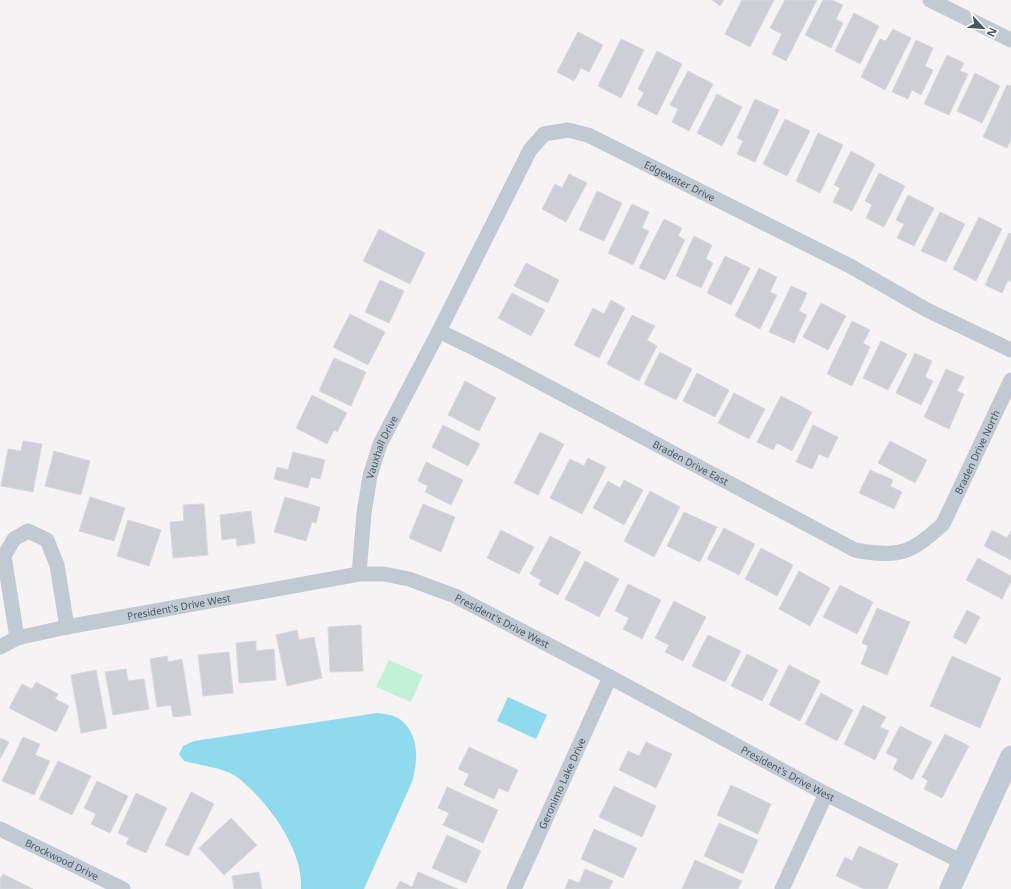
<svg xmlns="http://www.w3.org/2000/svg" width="1011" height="889" viewBox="0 0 1011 889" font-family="'Noto Sans',sans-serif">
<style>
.green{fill:#c3f1d5}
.water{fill:#90daee}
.building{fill:#cdcfd5;stroke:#d7d9de}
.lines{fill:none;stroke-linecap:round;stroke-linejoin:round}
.street{stroke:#c1cad2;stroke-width:15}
.secondary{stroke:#c1cbd6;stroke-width:21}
.labels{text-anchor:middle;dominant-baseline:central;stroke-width:3;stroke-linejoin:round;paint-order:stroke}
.street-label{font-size:10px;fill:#4a5661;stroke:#fff}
</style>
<rect width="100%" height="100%" fill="#f5f3f3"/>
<!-- green -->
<polygon class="green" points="389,660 423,675 411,702 376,687"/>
<!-- water -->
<g class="water">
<polygon points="508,697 547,715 536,739 497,721"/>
<path d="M 377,713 C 385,714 395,715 401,720 C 420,736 418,761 412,782 L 364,889 L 301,889 C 304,850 267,800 237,777 C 225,768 199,765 184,761 L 179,754 L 183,746 L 194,741 Z"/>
</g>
<!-- building -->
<g class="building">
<polygon points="712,0 724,0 720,6"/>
<polygon points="742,0 774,0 750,47 725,34"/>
<polygon points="785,0 817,0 786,61 772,54 782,34 770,28"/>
<polygon points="823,0 832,0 843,5 836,19 843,23 831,48 805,35"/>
<polygon points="854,13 879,26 860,64 835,51"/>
<polygon points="893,29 911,38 885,90 861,77 880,39 886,41"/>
<polygon points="578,32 603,45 589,72 581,68 574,81 557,72"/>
<polygon points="621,39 644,50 621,98 598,86"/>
<polygon points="916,40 933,48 925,66 933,70 921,95 912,90 908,99 892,92"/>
<polygon points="657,51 682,64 657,115 637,105 644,93 638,89"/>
<polygon points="947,55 964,63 960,71 968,74 949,115 924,104"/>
<polygon points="688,71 713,84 689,131 672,122 678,109 670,105"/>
<polygon points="975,73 1000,86 982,123 957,111"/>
<polygon points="1007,85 1011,86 1011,140 1007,148 983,137"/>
<polygon points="717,94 742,107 722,146 697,133"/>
<polygon points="755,99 779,110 755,162 737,154 743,141 737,138"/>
<polygon points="785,119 810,131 787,176 763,164"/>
<polygon points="818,133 843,145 820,193 796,181"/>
<polygon points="851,151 875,164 852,211 833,202 840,188 834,185"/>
<polygon points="879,173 905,186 884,227 866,218 872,205 865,201"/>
<polygon points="569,174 587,183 566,222 542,209 555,184 562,188"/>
<polygon points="597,191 622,203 604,241 579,230"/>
<polygon points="908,195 934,208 914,246 897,238 904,224 896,220"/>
<polygon points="632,204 649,212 642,228 649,231 633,265 608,253"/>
<polygon points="940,212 965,224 946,262 921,251"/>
<polygon points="979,217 1002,229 976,281 953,269"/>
<polygon points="664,219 682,228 678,236 685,240 665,280 639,268"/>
<polygon points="379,229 425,253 410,284 363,261"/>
<polygon points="1009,233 1011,234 1011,282 1008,280 1002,293 985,285"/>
<polygon points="694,236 712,245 706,259 713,263 701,288 676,276"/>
<polygon points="725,256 750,268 731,305 707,293"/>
<polygon points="526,263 559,280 548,303 514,286"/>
<polygon points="759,268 777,277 770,292 777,295 760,329 735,316"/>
<polygon points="380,280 404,291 389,323 365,312"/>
<polygon points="791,286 807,293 799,311 807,315 794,343 769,332"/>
<polygon points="512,293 545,310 531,336 498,318"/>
<polygon points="611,300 625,308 599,358 574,345 593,308 604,314"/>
<polygon points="821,303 846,316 828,350 803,337"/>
<polygon points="350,314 385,332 368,365 333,347"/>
<polygon points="632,315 655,326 647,340 657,346 639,381 607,364"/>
<polygon points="852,321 870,330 863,343 870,347 852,386 827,374"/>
<polygon points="881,341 907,354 888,390 863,378"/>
<polygon points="660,352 692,369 676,400 644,384"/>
<polygon points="915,353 932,361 925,377 933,381 921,405 896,393"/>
<polygon points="334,358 366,372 351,406 319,391"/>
<polygon points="946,369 964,377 957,391 964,394 949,429 924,417"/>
<polygon points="697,373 729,390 715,417 683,401"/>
<polygon points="465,381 496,398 479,431 448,415"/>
<polygon points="734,393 765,409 749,439 718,423"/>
<polygon points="312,395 347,413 337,432 334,430 327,444 296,428"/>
<polygon points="781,396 812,412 792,451 777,443 773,450 757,442"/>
<polygon points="443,425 480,444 468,466 432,447"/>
<polygon points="813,425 838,437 828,458 819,454 812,469 796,462"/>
<polygon points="540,432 564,444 538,495 514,483"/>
<polygon points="23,441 42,444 33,492 1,486 8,449 21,451"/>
<polygon points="890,441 927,460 915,483 878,463"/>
<polygon points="54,451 90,461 81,495 45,486"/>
<polygon points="293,452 325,460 320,479 311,477 308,488 274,479 277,467 288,470"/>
<polygon points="588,458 606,467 582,514 550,498 570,459 584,466"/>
<polygon points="426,462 463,480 451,505 425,492 428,486 418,481"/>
<polygon points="870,470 893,480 890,486 902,492 894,509 859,493"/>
<polygon points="624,480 643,490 624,525 593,508 608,481 620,488"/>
<polygon points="650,491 680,507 654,557 624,541"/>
<polygon points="90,497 125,508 114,541 79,531"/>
<polygon points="285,497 320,507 316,523 312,522 306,541 274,532"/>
<polygon points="204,504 208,555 173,558 170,522 184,521 183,505"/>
<polygon points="423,504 455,517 441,552 409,538"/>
<polygon points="251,511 255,543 237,546 236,538 222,540 220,515"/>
<polygon points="684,512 717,527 700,562 667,546"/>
<polygon points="128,520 161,530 149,566 117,556"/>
<polygon points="724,528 755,544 739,575 707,559"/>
<polygon points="501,530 534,547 519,574 487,558"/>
<polygon points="992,530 1007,538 1011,531 1011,560 984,546"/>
<polygon points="550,536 581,552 558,595 539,585 541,580 530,574"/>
<polygon points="761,548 793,565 777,596 745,579"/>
<polygon points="978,558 1011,576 1011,581 1002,599 966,580"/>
<polygon points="585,561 619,579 599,617 565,599"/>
<polygon points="799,571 830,588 810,626 779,609"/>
<polygon points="628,584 661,600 642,639 623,629 629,618 615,611"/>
<polygon points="840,585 873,602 857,634 823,617"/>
<polygon points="674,601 706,617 683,661 665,652 669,645 655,638"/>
<polygon points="877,608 910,622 887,675 861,664 868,646 862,643"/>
<polygon points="967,610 980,617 966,644 953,637"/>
<polygon points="361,625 363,671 330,672 328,627"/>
<polygon points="297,630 299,640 314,637 322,678 287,686 276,635"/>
<polygon points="708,635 741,651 725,682 692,666"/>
<polygon points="256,641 256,651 274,649 276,680 239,683 236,643"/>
<polygon points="229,652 233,693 203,696 198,655"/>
<polygon points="747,654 778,670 762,701 731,686"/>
<polygon points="167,656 168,662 182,659 191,715 173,717 171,705 157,707 150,659"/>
<polygon points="952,656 1001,678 980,728 930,706"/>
<polygon points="789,665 820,681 800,721 769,705"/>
<polygon points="126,669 128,681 144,679 149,709 113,715 105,672"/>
<polygon points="96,670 107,728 81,733 71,675"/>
<polygon points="36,682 58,694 55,699 69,706 56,732 9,708 22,684 32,689"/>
<polygon points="821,693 853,710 837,741 805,724"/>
<polygon points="863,705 886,717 880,727 889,731 875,760 844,744"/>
<polygon points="900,726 932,742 912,780 893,769 898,759 886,753"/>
<polygon points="945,734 969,746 942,798 924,789 928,781 922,777"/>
<polygon points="23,737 40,744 35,755 50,761 34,795 2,781"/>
<polygon points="0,738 9,742 0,759"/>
<polygon points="646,742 672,754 656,788 619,770 628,751 639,756"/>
<polygon points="469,747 518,770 508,792 499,788 494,799 464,785 469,774 458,769"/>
<polygon points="58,761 91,776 72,815 39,799"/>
<polygon points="97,781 128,796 110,833 91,824 96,814 84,808"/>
<polygon points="731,785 771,804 758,834 717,815"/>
<polygon points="614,786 656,806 642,837 599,817"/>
<polygon points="447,787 498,810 483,843 443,825 449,813 438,808"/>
<polygon points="191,792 214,804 188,856 165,845"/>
<polygon points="136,793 167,808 146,853 126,844 129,838 118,833"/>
<polygon points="231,818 257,845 224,875 199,848"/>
<polygon points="719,823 758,840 743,874 704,856"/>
<polygon points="594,829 637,848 623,878 581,859"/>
<polygon points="447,835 481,851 466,883 432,868"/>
<polygon points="859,846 898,864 887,889 864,889 836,876 845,857 852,861"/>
<polygon points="695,860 742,881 738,889 682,889"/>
<polygon points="585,869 613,881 609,889 565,889 569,879 579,883"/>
<polygon points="259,872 262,889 234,889 232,876"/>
<polygon points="418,872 458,889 396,889 400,881 412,887"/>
<polygon points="3,874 33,889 0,889 0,879"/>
</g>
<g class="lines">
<!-- street -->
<g class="street">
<polyline points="930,0 1011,40"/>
<path id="s1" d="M 439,331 L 498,360 L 855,550 C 899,558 910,554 943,524 L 1011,380"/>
<path id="s2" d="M 359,574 L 364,513 L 370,476 L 380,444 L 439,331 L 530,150 L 544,134 L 568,130 L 588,135 L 850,266 L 927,310 L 1011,350"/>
<polyline points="17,638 4,556 14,539 28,531 47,540 57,565 67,627"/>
<path id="s3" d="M 0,647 L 17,638 L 67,627 L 359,574 L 384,574 L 409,579 L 455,596 L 610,677 L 826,794 L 962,862"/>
<path id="s4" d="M 0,829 L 123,889"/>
<path id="s5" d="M 514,889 L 610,677"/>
<polyline points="782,889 826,794"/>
</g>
<!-- secondary -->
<polyline class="secondary" points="950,889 1011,756"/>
</g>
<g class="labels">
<!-- street labels -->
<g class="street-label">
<text stroke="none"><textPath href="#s2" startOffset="631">Edgewater Drive</textPath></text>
<text stroke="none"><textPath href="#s2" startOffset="130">Vauxhall Drive</textPath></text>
<text stroke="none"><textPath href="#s1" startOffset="647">Braden Drive North</textPath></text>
<text stroke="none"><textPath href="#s1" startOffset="284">Braden Drive East</textPath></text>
<text stroke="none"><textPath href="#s3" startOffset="184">President's Drive West</textPath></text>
<text stroke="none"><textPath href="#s3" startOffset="520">President's Drive West</textPath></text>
<text stroke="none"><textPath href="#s3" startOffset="844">President's Drive West</textPath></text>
<text stroke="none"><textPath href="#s5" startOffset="116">Geronimo Lake Drive</textPath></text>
<text stroke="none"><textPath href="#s4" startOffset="69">Brockwood Drive</textPath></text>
</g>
</g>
<!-- north arrow -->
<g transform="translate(983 28) rotate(116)" stroke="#ffffff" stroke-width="3" paint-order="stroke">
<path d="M0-3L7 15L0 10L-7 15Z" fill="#4a5661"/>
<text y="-6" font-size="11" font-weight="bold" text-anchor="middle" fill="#4a5661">N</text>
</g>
</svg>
